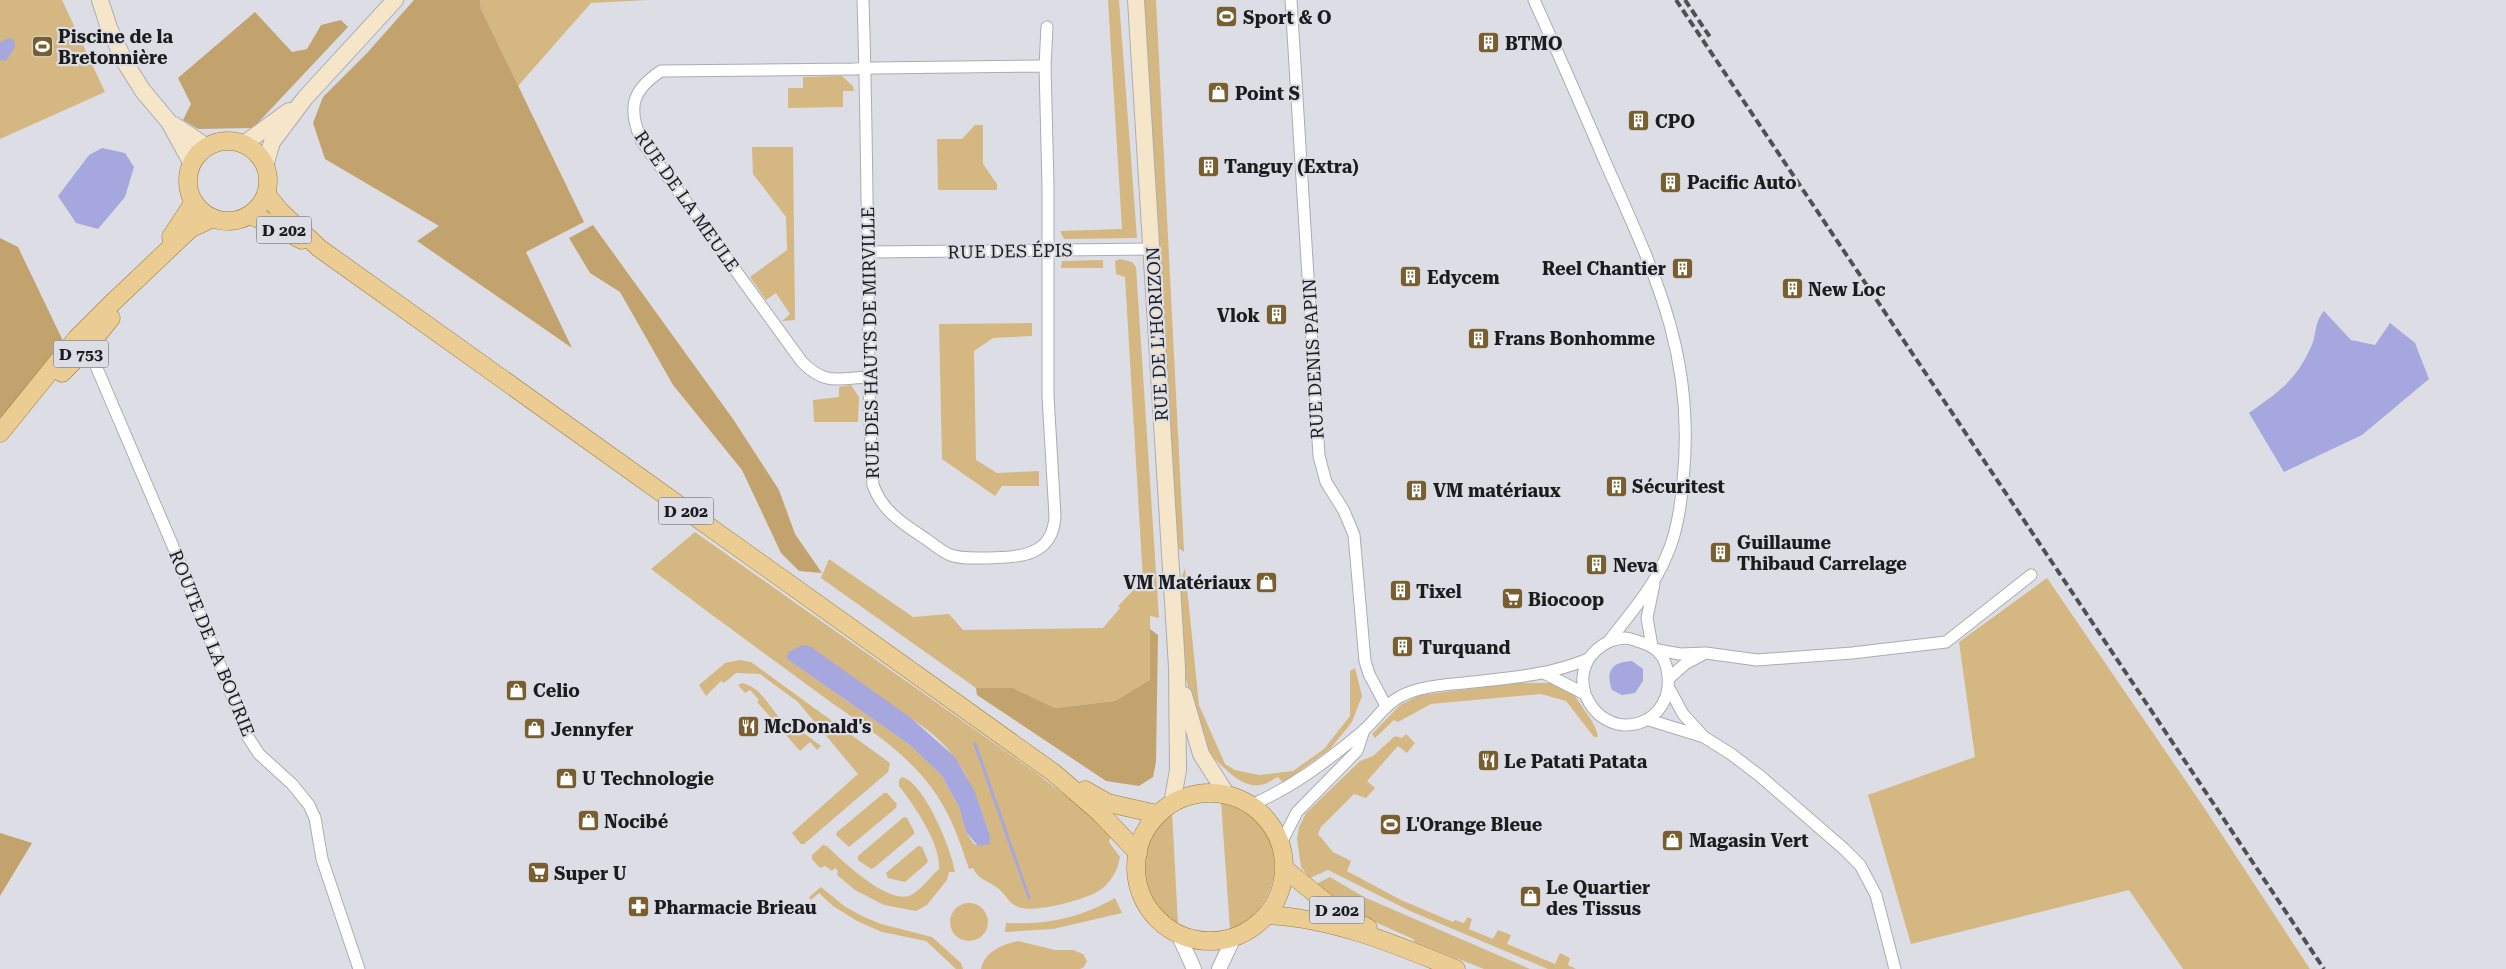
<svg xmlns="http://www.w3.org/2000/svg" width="2506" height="969" viewBox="0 0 2506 969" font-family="'Roboto Serif',serif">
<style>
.green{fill:#d5b782;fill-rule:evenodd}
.forest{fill:#c2a36e}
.water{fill:#a5a7de}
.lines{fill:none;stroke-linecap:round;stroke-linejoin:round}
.minor-casing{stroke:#abacb3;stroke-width:13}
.tertiary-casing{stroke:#abacb3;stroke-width:16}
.secondary-casing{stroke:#abacb3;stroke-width:18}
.primary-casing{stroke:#99793b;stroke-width:19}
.minor{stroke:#fff;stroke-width:11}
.tertiary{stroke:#fff;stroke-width:14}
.secondary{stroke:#f5e6c9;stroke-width:16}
.primary{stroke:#ebcd93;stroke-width:18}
.rail{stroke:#505054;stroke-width:4;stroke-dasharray:8 4;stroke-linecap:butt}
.labels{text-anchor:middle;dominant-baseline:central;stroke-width:4.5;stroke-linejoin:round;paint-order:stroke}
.shield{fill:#dddee5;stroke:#56565a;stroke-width:1}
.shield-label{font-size:16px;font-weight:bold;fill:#1c1c1e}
.poi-label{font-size:18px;font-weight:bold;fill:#1c1c1e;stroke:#dddee5;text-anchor:start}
.street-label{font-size:18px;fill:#1c1c1e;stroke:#dddee5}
</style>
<rect width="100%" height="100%" fill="#dddee5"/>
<!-- green -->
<g class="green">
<polygon points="0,0 62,0 105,92 0,139"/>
<polygon points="480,0 649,0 591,3 518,86 481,9"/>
<polygon points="1108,0 1119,0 1137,238 1064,239 1060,231 1122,229"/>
<polygon points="1143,0 1156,0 1184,552 1177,547"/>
<polygon points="842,76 853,86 854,91 843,91 843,107 788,108 788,88 803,88 803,77"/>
<polygon points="975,125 983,125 983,164 997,184 997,190 938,190 937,139 962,139"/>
<polygon points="752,147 793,147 795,320 782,321 790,314 776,293 766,300 750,277 787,250 786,217 753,174"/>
<polygon points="1120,259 1132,262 1136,267 1159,618 1150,616 1150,680 1115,701 1055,708 1013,688 976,688 821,578 829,559 913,617 949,614 963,630 1103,628 1120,608 1118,606 1143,580 1125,277 1116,274 1115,261"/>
<polygon points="1103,260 1103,268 1061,268 1062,261"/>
<polygon points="1032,323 1032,336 993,338 974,351 976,460 997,473 1039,471 1039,486 1002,486 995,496 942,459 939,324"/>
<polygon points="851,385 859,397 858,422 814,422 813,400 839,397 839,387"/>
<path d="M 695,532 L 1035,772 L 1112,832 L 1109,842 L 1120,857 C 1118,870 1110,885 1097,892 C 1083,900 1038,912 1022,908 C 1009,905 1008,897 999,889 C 989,881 978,880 973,868 L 969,869 C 959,839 950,812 931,787 C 902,748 859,723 821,695 C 764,653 707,612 651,569 ZM 787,659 L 900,712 C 957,744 970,777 990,835 L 980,846 L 974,844 L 966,832 L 959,807 L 942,776 L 910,745 Z"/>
<path d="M 1185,568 L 1199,705 L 1225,764 L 1235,770 L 1259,775 L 1293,771 L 1324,749 L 1350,716 L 1350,671 L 1355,668 L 1362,696 L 1352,722 L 1330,749 L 1283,783 L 1278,777 C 1273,779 1266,785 1260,785 C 1243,788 1227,771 1216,760 L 1212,762 L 1195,712 L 1186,679 L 1179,584 Z"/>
<polygon points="2047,578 2203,806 2310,969 2183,969 2129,890 1911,944 1868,795 1975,757 1959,642"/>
<polygon points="740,660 751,662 890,763 888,772 804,844 801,844 792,833 858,774 798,702 760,674 736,673 724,683 721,681 706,696 699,685 725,663"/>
<path d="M 742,683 C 765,688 772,715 790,728 C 793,730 798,731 801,732 C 808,735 814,741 821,746 L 817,750 L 810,742 L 800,751 L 757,702 L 759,700 L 750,690 L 745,693 L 738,685 Z"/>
<path d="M 1515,683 L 1551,683 L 1573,691 C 1580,708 1595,719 1598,737 L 1594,737 L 1566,701 L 1541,694 L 1431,704 L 1398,722 L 1394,720 L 1375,738 L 1372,734 L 1400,705 L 1420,695 Z"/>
<polygon points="1406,734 1415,743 1407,753 1398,746 1367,781 1375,788 1366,798 1354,794 1321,827 1318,834 1333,852 1351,861 1347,871 1401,900 1453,922 1455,920 1464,923 1467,917 1472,919 1469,929 1493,939 1498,930 1511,935 1507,944 1555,964 1560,953 1570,958 1568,965 1576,969 1548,969 1410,911 1328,870 1310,878 1301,867 1297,839 1299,827 1306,813 1360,761 1373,756 1395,736 1402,738"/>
<path d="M 902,777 C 924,782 952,850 955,872 L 949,872 L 947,880 L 927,905 L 916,911 L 884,905 L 855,890 L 837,875 L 838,871 L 835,868 L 832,871 L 825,866 L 820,868 L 812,859 L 812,855 L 823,845 L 827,846 C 841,860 889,906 911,895 C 921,890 931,876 939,869 C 941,844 914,805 899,786 L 899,780 Z"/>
<polygon points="884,793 887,793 897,804 896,808 849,847 836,835 837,832"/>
<path d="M 1221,802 C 1235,807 1254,814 1263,828 C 1288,865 1271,913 1230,930 Z"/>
<path d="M 1172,812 L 1178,924 C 1137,902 1131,839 1172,812 Z"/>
<polygon points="904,817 907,818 914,831 914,834 875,867 871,869 858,860 858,856"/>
<polygon points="918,846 922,847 928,861 926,864 905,882 888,878 886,873"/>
<polygon points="1330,877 1364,897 1530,969 1484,969 1415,942 1413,939 1355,913 1316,890 1318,883"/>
<polygon points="821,887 844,906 862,916 881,924 932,937 961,963 963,969 956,969 926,941 882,932 857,921 833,906 819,893 811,900 809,897"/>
<path d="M 1115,898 L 1122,913 L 1053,929 L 1005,932 L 1006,923 C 1047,925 1080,918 1115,898 Z"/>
<circle cx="969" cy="922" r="19"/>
<path d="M 1018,941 L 1055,950 L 1073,950 L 1083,954 L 1087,961 L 1084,967 L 1080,969 L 981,969 C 985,951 1002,945 1018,941 Z"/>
</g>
<!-- forest -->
<g class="forest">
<polygon points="414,0 480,0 481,9 584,222 526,252 572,348 417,241 439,226 325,159 313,123 323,97 367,53"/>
<polygon points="255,12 292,52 307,49 321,25 341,20 348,27 253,128 198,129 183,120 191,104 178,78"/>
<polygon points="593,225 733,419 779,490 795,534 822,573 799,571 781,553 742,470 673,385 620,292 590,273 569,238"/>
<polygon points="0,238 18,247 65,345 0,418"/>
<polygon points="1150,629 1158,635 1156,762 1153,777 1139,786 1106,781 977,695 976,688 1013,688 1055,708 1115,701 1150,680"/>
<polygon points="0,833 32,843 0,896"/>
</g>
<!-- water -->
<g class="water">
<polygon points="9,38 14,40 15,47 6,61 0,60 0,42"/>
<polygon points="102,148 125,153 134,167 125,197 98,229 76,223 58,196 89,155"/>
<path d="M 2324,311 L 2351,340 L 2375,345 L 2390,323 L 2415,343 L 2429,379 L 2362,435 L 2284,472 L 2249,413 C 2279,391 2295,382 2311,347 C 2317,334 2314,322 2324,311 Z"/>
<polygon points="803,645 811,647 911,718 955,757 974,790 990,835 990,844 978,846 966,832 959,807 942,776 910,745 787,659 788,652"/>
<path d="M 1632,661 L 1643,669 L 1643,681 L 1635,693 L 1622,695 L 1612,690 C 1605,671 1612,662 1632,661 Z"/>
<polygon points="976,742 1031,899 1028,899 973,743"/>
</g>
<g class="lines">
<defs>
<g id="minor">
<path d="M 863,0 C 866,92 867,185 868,277 C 869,346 868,416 873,485 C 882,511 903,524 926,539 C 933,544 940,550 948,554 C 959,559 974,558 986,558 C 1019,557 1053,557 1055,516 L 1048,396 L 1048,186 L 1045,66 L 875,68 L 853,69 L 661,71 C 631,91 628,108 641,140 L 802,362 C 826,386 838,378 869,377"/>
<polyline points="1291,0 1319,456 1326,482 1344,511 1354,535 1365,661 1369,674 1386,706"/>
<path d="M 1534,0 C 1559,55 1583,110 1607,166 C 1655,274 1696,357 1683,480 C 1681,505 1677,534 1666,557 C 1653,588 1629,615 1609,641"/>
<polyline points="1045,66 1047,27"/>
<polyline points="868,252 1152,249"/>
<polyline points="83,344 90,352 178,558 248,737 259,754 292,784 309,805 315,818 322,859 359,969"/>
<polyline points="1652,646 1647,618 1654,584"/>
<polyline points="1658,650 1680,654 1706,653 1757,660 1852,653 1946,642 2031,575"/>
<path d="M 1544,673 L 1585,694 C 1607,748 1679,726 1667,669 C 1664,655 1656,647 1643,643 C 1637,641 1630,638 1625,638 C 1604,639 1585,655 1583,676 C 1582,681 1584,689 1585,694"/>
<polyline points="1669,678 1685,664 1702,655"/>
<polyline points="1670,690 1683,714 1703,736"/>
<polyline points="1649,720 1704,737 1731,754 1760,776 1844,849 1860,865 1876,895 1895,969"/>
<path d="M 1251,805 C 1293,787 1327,761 1362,732 C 1376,720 1384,705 1401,696 C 1421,686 1443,685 1464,683 C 1506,678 1548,676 1588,659"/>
<polyline points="1281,843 1297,812 1357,751 1364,730"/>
</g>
<g id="tertiary">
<polyline points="1178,934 1194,969"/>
<polyline points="1219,969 1234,937"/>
</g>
<g id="secondary">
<polyline points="100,0 109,28 126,64 143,91 169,122 192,164"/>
<polyline points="1136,0 1177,667 1178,770 1172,804"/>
<polyline points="174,125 207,147"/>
<polyline points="244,144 289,111"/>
<polyline points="265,166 272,142 305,98 395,0"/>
<polyline points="1184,695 1201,754 1227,795"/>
</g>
<g id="primary">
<circle cx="228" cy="181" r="40"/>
<polyline points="266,194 281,212 319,248 1054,773 1100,813 1138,853"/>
<polyline points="249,215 272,224 302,240"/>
<polyline points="171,237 194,202"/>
<polyline points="62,373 87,348 111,318"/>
<polyline points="0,433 77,338 109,306 190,229 213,218"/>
<polyline points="1085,790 1108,803 1157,814"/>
<circle cx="1210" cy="867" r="74"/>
<polyline points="1285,869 1334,909 1368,928"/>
<path d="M 1267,915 C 1333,918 1395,944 1456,969"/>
</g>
</defs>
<!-- minor casing -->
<use href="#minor" class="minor-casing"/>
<!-- tertiary casing -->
<use href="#tertiary" class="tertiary-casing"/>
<!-- secondary casing -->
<use href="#secondary" class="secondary-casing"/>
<!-- primary casing -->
<use href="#primary" class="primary-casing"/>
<!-- minor -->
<use href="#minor" class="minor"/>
<!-- tertiary -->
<use href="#tertiary" class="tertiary"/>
<!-- secondary -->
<use href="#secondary" class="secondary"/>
<!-- primary -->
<use href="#primary" class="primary"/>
<!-- rail -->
<g class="rail">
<polyline points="1676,0 2324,969"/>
<polyline points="1685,0 1710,37"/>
</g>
</g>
<!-- icons -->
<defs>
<symbol id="stadium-square" viewBox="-11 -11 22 22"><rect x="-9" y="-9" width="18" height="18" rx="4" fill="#795f30" stroke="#dddee5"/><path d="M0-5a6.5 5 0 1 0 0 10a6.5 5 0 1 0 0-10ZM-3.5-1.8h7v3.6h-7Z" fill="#fff"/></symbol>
<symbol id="building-square" viewBox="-11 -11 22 22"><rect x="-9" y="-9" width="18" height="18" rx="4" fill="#795f30" stroke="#dddee5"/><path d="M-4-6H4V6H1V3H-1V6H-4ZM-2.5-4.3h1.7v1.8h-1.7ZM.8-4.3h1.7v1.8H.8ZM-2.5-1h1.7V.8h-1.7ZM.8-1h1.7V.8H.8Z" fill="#fff"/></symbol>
<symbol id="shop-square" viewBox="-11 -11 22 22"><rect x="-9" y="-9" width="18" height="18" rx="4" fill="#795f30" stroke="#dddee5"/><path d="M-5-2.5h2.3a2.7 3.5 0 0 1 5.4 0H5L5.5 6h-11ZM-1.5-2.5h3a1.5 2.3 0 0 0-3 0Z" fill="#fff"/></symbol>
<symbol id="supermarket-square" viewBox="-11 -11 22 22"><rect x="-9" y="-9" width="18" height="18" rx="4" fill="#795f30" stroke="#dddee5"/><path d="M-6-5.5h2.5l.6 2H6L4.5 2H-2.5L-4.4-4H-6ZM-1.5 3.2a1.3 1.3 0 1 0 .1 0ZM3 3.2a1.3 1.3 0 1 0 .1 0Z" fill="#fff"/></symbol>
<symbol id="restaurant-square" viewBox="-11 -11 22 22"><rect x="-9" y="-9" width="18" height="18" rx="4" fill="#795f30" stroke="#dddee5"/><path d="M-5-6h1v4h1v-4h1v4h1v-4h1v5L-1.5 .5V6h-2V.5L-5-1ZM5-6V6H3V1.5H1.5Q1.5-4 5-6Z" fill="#fff"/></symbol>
<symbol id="pharmacy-square" viewBox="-11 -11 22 22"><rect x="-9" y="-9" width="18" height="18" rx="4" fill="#795f30" stroke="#dddee5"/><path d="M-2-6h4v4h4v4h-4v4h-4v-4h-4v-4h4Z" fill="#fff"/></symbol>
</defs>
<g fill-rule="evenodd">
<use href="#stadium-square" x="1214" y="4" width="25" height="25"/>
<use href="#building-square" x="1476" y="30" width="25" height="25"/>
<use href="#stadium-square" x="30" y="34" width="25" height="25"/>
<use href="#shop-square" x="1206" y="80" width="25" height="25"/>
<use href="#building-square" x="1626" y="108" width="25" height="25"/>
<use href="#building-square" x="1196" y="154" width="25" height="25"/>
<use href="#building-square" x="1658" y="170" width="25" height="25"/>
<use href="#building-square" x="1670" y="256" width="25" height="25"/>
<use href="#building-square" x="1398" y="264" width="25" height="25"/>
<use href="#building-square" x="1780" y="276" width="25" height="25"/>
<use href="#building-square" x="1264" y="302" width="25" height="25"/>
<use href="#building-square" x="1466" y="326" width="25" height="25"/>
<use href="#building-square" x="1604" y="474" width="25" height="25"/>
<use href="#building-square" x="1404" y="478" width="25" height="25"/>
<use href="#building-square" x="1708" y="540" width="25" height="25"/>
<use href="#building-square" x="1584" y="552" width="25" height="25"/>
<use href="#shop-square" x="1254" y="570" width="25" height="25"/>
<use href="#building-square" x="1388" y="578" width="25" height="25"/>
<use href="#supermarket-square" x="1500" y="586" width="25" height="25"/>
<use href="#building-square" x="1390" y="634" width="25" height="25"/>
<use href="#shop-square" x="504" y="678" width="25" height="25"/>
<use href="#restaurant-square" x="736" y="714" width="25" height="25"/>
<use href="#shop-square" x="522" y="716" width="25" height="25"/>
<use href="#restaurant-square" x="1476" y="748" width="25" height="25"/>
<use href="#shop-square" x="554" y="766" width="25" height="25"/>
<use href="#shop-square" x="576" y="808" width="25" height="25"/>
<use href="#stadium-square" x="1378" y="812" width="25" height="25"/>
<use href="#shop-square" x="1660" y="828" width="25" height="25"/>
<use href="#supermarket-square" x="526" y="860" width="25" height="25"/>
<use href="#shop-square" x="1518" y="884" width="25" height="25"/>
<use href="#pharmacy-square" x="626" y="894" width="25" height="25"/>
</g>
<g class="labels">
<!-- shield labels -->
<g class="shield">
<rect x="256.5" y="216.5" width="55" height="27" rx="4"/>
<rect x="53.5" y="340.5" width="55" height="27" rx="4"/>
<rect x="658.5" y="497.5" width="55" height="27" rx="4"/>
<rect x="1309.5" y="896.5" width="55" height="27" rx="4"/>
</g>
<g class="shield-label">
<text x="284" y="230">D 202</text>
<text x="81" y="354">D 753</text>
<text x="686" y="511">D 202</text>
<text x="1337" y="910">D 202</text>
</g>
<!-- poi labels -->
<g class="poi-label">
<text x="1243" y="17">Sport &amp; O</text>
<text x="58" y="36">Piscine de la<tspan x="58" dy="21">Bretonnière</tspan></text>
<text x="1505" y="43">BTMO</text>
<text x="1235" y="93">Point S</text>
<text x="1655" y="121">CPO</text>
<text x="1224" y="166">Tanguy (Extra)</text>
<text x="1687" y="182">Pacific Auto</text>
<text x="1666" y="268" text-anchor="end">Reel Chantier</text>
<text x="1427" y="277">Edycem</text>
<text x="1808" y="289">New Loc</text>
<text x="1260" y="315" text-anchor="end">Vlok</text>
<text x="1494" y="338">Frans Bonhomme</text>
<text x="1632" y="486">Sécuritest</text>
<text x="1433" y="490">VM matériaux</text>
<text x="1737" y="542">Guillaume<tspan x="1737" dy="21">Thibaud Carrelage</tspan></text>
<text x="1613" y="565">Neva</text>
<text x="1251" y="582" text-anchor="end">VM Matériaux</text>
<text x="1416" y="591">Tixel</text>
<text x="1528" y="599">Biocoop</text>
<text x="1419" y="647">Turquand</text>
<text x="533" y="690">Celio</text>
<text x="764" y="726">McDonald's</text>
<text x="551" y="729">Jennyfer</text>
<text x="1504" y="761">Le Patati Patata</text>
<text x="582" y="778">U Technologie</text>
<text x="604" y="821">Nocibé</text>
<text x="1406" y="824">L'Orange Bleue</text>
<text x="1689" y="840">Magasin Vert</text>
<text x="554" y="873">Super U</text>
<text x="1546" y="887">Le Quartier<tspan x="1546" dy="21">des Tissus</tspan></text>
<text x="654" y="907">Pharmacie Brieau</text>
</g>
<!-- street labels -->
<g class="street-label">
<text transform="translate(687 201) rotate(55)">RUE DE LA MEULE</text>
<text transform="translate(1010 251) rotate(-1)">RUE DES ÉPIS</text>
<text transform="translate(1157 334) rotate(-93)">RUE DE L'HORIZON</text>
<text transform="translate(870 343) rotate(-91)">RUE DES HAUTS DE MIRVILLE</text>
<text transform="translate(1313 359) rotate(-93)">RUE DENIS PAPIN</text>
<text transform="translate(212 643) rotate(68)">ROUTE DE LA BOURIE</text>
</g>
</g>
</svg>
